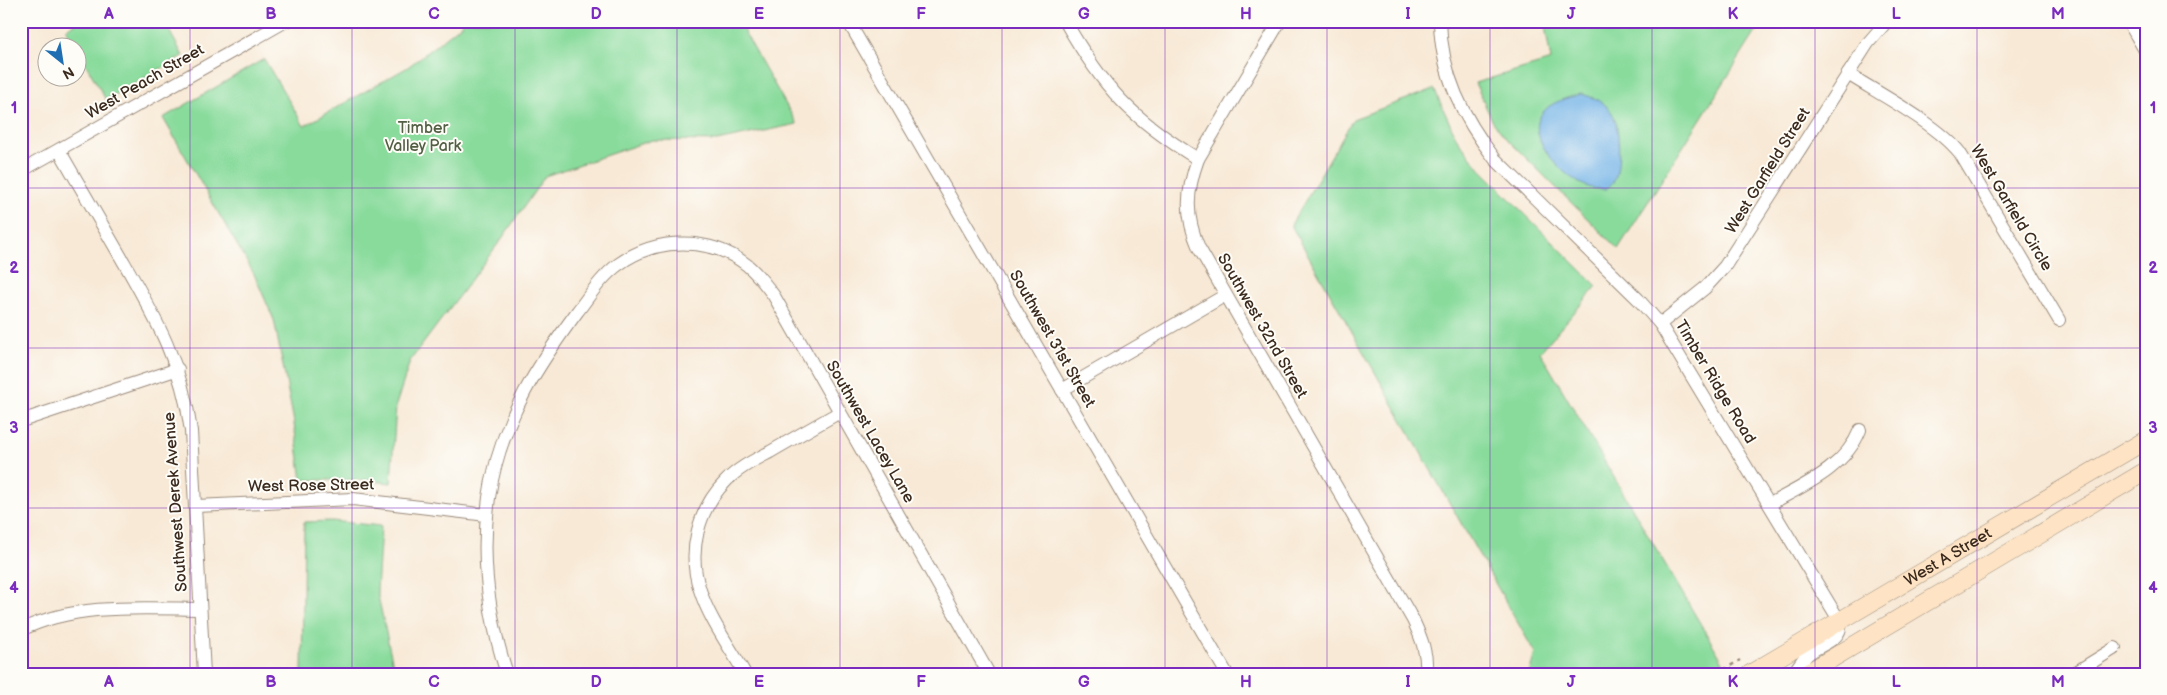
<svg xmlns="http://www.w3.org/2000/svg" width="2167" height="695" viewBox="0 0 2167 695" font-family="'Balsamiq Sans',sans-serif">
<style>
.green{fill:#89db9c;stroke:#62825d}
.water{fill:#73b3e7;stroke:#576e82}
.lines{fill:none;stroke-linecap:round;stroke-linejoin:round}
.minor-casing{stroke:#9a8a7a;stroke-width:14}
.secondary-casing{stroke:#9a8a7a;stroke-width:19}
.path{stroke:#9a8a7a;stroke-width:2.5;stroke-dasharray:4 4;stroke-linecap:butt}
.minor{stroke:#fff;stroke-width:12}
.secondary{stroke:#fee4c5;stroke-width:18}
.grid{fill:none;stroke:#7b2cbf;stroke-width:1;stroke-opacity:0.55}
.labels{text-anchor:middle;dominant-baseline:central;stroke-width:4;stroke-linejoin:round;paint-order:stroke}
.street-label{font-size:16px;fill:#3b2a1e;stroke:#fdfcf7}
.park-label{font-size:16px;fill:#525f44;stroke:#fdfcf7}
.neatline{fill:none;stroke:#7b2cbf;stroke-width:2}
.grid-label{font-size:16px;text-anchor:middle;font-weight:bold;fill:#7b2cbf}
</style>
<rect width="100%" height="100%" fill="#fdfcf7"/>
<filter id="ink" filterUnits="userSpaceOnUse"><feTurbulence type="fractalNoise" baseFrequency=".02" numOctaves="2"/><feDisplacementMap in="SourceGraphic" scale="10" xChannelSelector="R" yChannelSelector="G"/><feConvolveMatrix kernelMatrix="1 2 1 2 8 2 1 2 1" color-interpolation-filters="sRGB"/></filter>
<filter id="wash" filterUnits="userSpaceOnUse"><feTurbulence type="fractalNoise" baseFrequency=".0096" numOctaves="4" result="noise"/><feDisplacementMap in="SourceGraphic" scale="20" xChannelSelector="R" yChannelSelector="G"/><feGaussianBlur stdDeviation="1.12" result="paint"/><feColorMatrix in="noise" values="0 0 0 0 0 0 0 0 0 0 0 0 0 0 0 0 0 1.4 0 .05"/><feComposite in="paint" operator="in"/></filter>
<g filter="url(#wash)">
<rect width="100%" height="100%" fill="#f8e9d6"/>
<!-- green -->
<g class="green">
<polygon points="80,21 164,21 183,56 106,100 66,29"/>
<polygon points="463,21 738,21 797,124 717,141 652,140 545,176 501,240 410,361 396,405 391,483 362,480 302,480 293,417 274,320 254,274 163,118 264,59 304,126 408,67 459,27"/>
<polygon points="1544,21 1763,21 1618,249 1505,137 1493,122 1475,83 1551,60"/>
<polygon points="1434,89 1457,139 1480,169 1597,286 1540,352 1723,662 1702,674 1529,674 1535,653 1291,225 1353,119"/>
<polygon points="332,521 381,526 377,591 395,674 302,674 304,522"/>
</g>
<!-- water -->
<path class="water" d="M 1581,94 C 1593,97 1608,103 1613,115 C 1620,128 1621,168 1614,181 C 1612,184 1609,186 1606,189 C 1599,189 1593,189 1586,186 C 1566,179 1525,139 1541,115 C 1549,102 1567,98 1581,94 Z"/>
</g>
<g filter="url(#ink)">
<g class="lines">
<defs>
<g id="minor">
<polyline points="848,21 1227,674"/>
<path d="M 1065,21 C 1103,88 1132,119 1198,159 C 1186,192 1185,216 1199,248 L 1413,620 C 1421,637 1428,654 1426,674"/>
<path d="M 1440,21 C 1441,74 1463,118 1495,159 L 1638,299 L 1660,324 L 1839,620 C 1846,640 1818,644 1807,655 C 1802,660 1797,668 1793,674"/>
<polyline points="2128,21 2146,52"/>
<path d="M 1848,74 C 1881,95 1937,124 1960,153 L 2059,320"/>
<path d="M 59,150 C 80,186 101,223 122,259 C 155,317 182,363 191,431 L 204,674"/>
<polyline points="1198,159 1280,21"/>
<polyline points="21,171 286,21"/>
<polyline points="1660,324 1705,288 1725,266 1868,43 1887,21"/>
<polyline points="1062,390 1224,296"/>
<polyline points="21,421 178,369"/>
<path d="M 1770,504 C 1804,485 1845,468 1860,430"/>
<polyline points="196,506 353,499 487,515"/>
<path d="M 21,630 C 75,603 140,608 199,609"/>
<path d="M 507,674 C 486,610 479,546 492,480 C 506,414 538,365 577,312 C 590,295 602,276 619,264 C 656,237 710,236 747,265 C 758,274 766,285 774,296 L 989,674"/>
<path d="M 745,674 C 730,647 709,619 700,590 C 687,552 698,509 726,481 C 738,468 755,460 770,452 C 794,438 817,425 840,412"/>
<polyline points="2073,674 2115,648"/>
</g>
<g id="secondary">
<path id="s1" d="M 1750,674 L 2146,440"/>
<polyline points="1806,674 2146,471"/>
</g>
</defs>
<!-- minor casing -->
<use href="#minor" class="minor-casing"/>
<!-- secondary casing -->
<use href="#secondary" class="secondary-casing"/>
<!-- path -->
<polyline class="path" points="1717,674 1740,660"/>
<!-- minor -->
<use href="#minor" class="minor"/>
<!-- secondary -->
<use href="#secondary" class="secondary"/>
</g>
</g>
<!-- grid -->
<path class="grid" d="M 190,21 L 190,674M 352,21 L 352,674M 515,21 L 515,674M 677,21 L 677,674M 840,21 L 840,674M 1002,21 L 1002,674M 1165,21 L 1165,674M 1327,21 L 1327,674M 1490,21 L 1490,674M 1652,21 L 1652,674M 1815,21 L 1815,674M 1977,21 L 1977,674M 21,188 L 2146,188M 21,348 L 2146,348M 21,508 L 2146,508"/>
<g class="labels">
<!-- street labels -->
<g class="street-label">
<text transform="translate(145 82) rotate(-30)">West Peach Street</text>
<text transform="translate(1768 171) rotate(-58)">West Garfield Street</text>
<text transform="translate(2011 208) rotate(59)">West Garfield Circle</text>
<text transform="translate(1262 326) rotate(60)">Southwest 32nd Street</text>
<text transform="translate(1052 339) rotate(60)">Southwest 31st Street</text>
<text transform="translate(1715 382) rotate(59)">Timber Ridge Road</text>
<text transform="translate(870 432) rotate(60)">Southwest Lacey Lane</text>
<text transform="translate(311 486) rotate(-1)">West Rose Street</text>
<text transform="translate(176 502) rotate(-94)">Southwest Derek Avenue</text>
<text stroke="none"><textPath href="#s1" startOffset="230">West A Street</textPath></text>
</g>
<!-- park labels -->
<g class="park-label">
<text x="423" y="128">Timber<tspan x="423" dy="18">Valley Park</tspan></text>
</g>
</g>
<!-- margin -->
<rect width="2167" height="695" fill="none" stroke="#fdfcf7" stroke-width="55"/>
<!-- north arrow -->
<g transform="translate(62 62) rotate(150)"><circle r="24" fill="#fdfcf7" stroke="#afa8a0"/>
<path d="M0-4L9 19L0 12L-9 19Z" fill="#1f6fb2"/>
<text y="-8" font-size="14" font-weight="bold" text-anchor="middle" fill="#3b2a1e">N</text>
</g>
<rect x="28" y="28" width="2112" height="640" class="neatline"/>
<g class="grid-label">
<text x="109" y="19">A</text>
<text x="271" y="19">B</text>
<text x="434" y="19">C</text>
<text x="596" y="19">D</text>
<text x="759" y="19">E</text>
<text x="921" y="19">F</text>
<text x="1084" y="19">G</text>
<text x="1246" y="19">H</text>
<text x="1408" y="19">I</text>
<text x="1571" y="19">J</text>
<text x="1733" y="19">K</text>
<text x="1896" y="19">L</text>
<text x="2058" y="19">M</text>
<text x="14" y="113">1</text>
<text x="2153" y="113">1</text>
<text x="14" y="273">2</text>
<text x="2153" y="273">2</text>
<text x="14" y="433">3</text>
<text x="2153" y="433">3</text>
<text x="14" y="593">4</text>
<text x="2153" y="593">4</text>
<text x="109" y="687">A</text>
<text x="271" y="687">B</text>
<text x="434" y="687">C</text>
<text x="596" y="687">D</text>
<text x="759" y="687">E</text>
<text x="921" y="687">F</text>
<text x="1084" y="687">G</text>
<text x="1246" y="687">H</text>
<text x="1408" y="687">I</text>
<text x="1571" y="687">J</text>
<text x="1733" y="687">K</text>
<text x="1896" y="687">L</text>
<text x="2058" y="687">M</text>
</g>
</svg>
